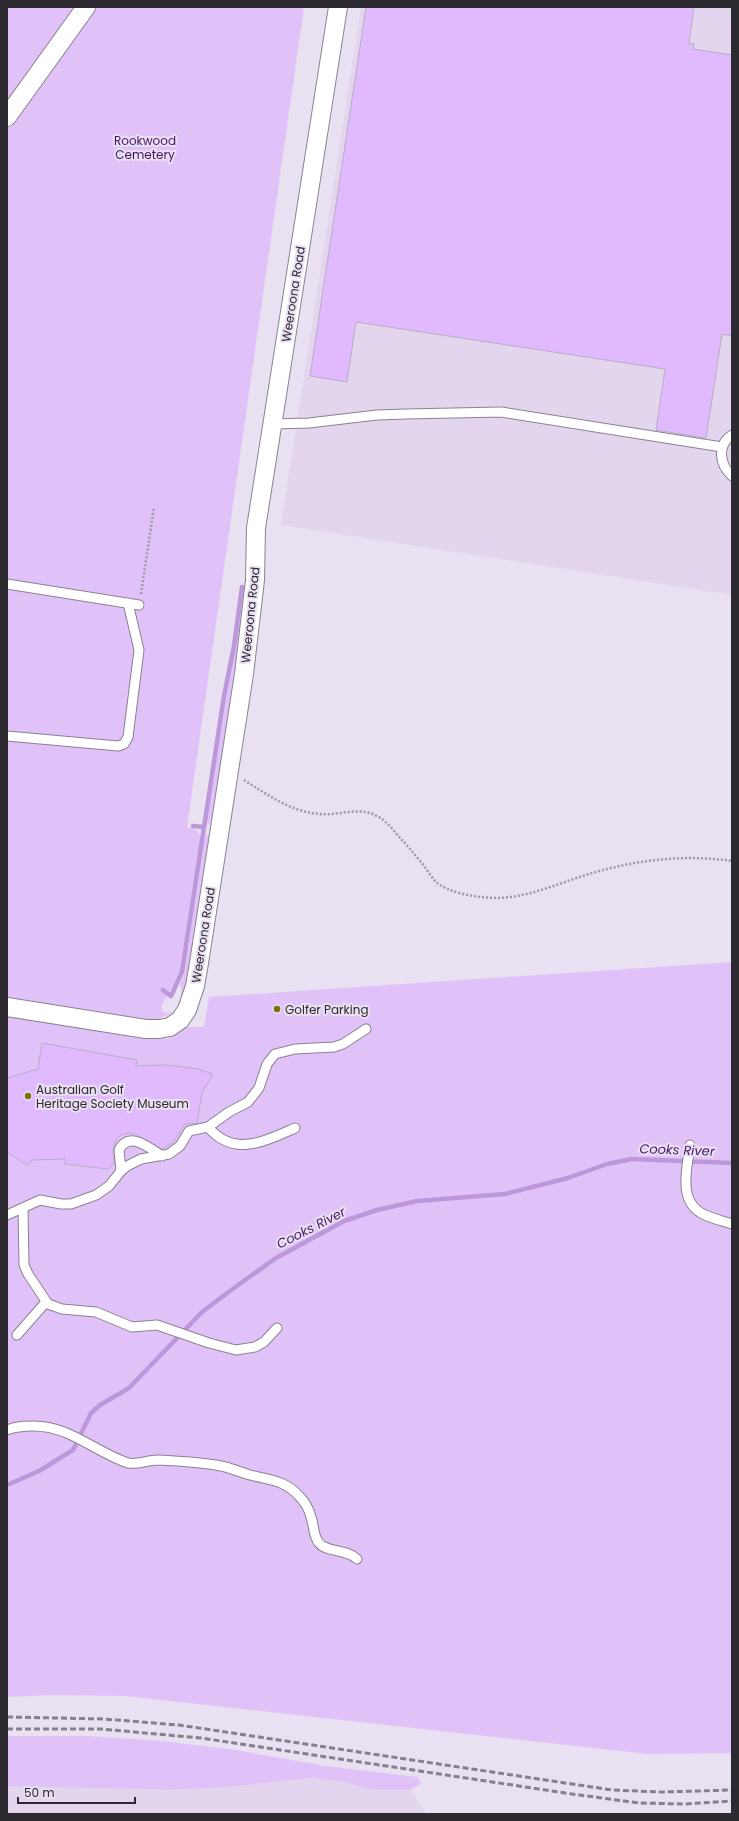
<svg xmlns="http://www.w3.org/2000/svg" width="739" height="1821" viewBox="0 0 739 1821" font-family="Poppins,sans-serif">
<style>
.built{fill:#e3d5ee}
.green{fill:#e0c2f8}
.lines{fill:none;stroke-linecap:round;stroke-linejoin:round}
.stream{stroke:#bc97da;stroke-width:4.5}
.building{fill:#e0b9ff;stroke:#b7aebf}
.lane-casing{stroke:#8a8292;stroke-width:11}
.street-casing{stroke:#8a8292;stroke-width:20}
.path{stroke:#9f97a5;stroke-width:2.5;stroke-dasharray:2 2;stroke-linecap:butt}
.lane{stroke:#fff;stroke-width:9}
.street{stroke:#fff;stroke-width:18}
.rail{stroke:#86808c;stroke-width:3;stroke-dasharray:6 3;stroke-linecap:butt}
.poi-dot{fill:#7e6f0e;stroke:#e9e0f2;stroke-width:1.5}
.labels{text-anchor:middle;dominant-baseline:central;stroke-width:4;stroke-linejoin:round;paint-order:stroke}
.park-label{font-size:12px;fill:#461464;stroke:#e9e0f2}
.street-label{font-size:12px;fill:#2d2930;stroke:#e9e0f2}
.poi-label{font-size:12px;fill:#2d2930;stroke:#e9e0f2;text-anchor:start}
.water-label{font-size:13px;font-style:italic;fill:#4a1868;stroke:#e9e0f2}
</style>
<rect width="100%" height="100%" fill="#e9e0f2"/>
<!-- built -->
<g class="built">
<polygon points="361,7 732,7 732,595 281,525"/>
<polygon points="311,1778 344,1782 373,1790 410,1790 427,1814 7,1814 7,1786 173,1790 227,1787"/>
</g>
<!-- green -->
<g class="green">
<polygon points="7,7 304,7 187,827 194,828 201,836 180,973 169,992 164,988 163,992 168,995 162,1004 162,1011 165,1013 173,1012 154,1021 7,998"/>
<polygon points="241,610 244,611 189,977 181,1003 181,987 180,984 184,975 205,836 210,833 211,826 206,821"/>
<polygon points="732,962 732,1753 648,1754 125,1696 53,1695 7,1697 7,1013 168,1039 186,1027 204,1027 209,997"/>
<polygon points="7,1736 87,1736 162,1741 236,1750 325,1766 418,1777 421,1784 410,1790 373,1790 344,1782 311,1778 227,1787 173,1790 7,1786"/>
</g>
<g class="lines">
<!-- stream -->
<g class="stream">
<polyline points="193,826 204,827"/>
<polyline points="163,990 171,996 182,972 224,696 234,646 242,587"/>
<polyline points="7,1485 39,1471 73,1450 91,1413 100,1405 129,1388 202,1312 238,1285 276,1258 344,1221 377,1210 417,1201 505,1194 568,1178 607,1164 632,1159 732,1163"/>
</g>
</g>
<!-- building -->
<g class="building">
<polygon points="366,7 694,7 689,44 694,44 693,49 732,55 732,336 722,334 706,438 656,430 665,369 356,322 347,382 310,376"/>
<polygon points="42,1043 137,1060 136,1066 168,1065 198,1069 213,1074 202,1093 197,1123 185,1124 173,1143 162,1149 141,1137 131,1133 122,1134 116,1140 113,1150 114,1164 108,1169 65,1164 65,1159 32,1160 28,1166 7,1152 7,1078 38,1069"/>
</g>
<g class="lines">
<defs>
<g id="lane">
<polyline points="273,424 309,423 377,415 406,414 501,412 722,447"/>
<path d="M 732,435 C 717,445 719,464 732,476"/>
<polyline points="7,584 139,605"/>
<polyline points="7,736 118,746 124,744 128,737 139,650 128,603"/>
<path d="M 208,1127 C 234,1158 265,1141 295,1128"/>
<path d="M 690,1145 C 687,1168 677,1203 705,1215 C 714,1219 723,1221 732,1224"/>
<path d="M 121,1171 L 119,1150 C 129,1130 149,1148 162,1156"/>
<polyline points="23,1208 24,1265 28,1274 48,1304 62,1309 96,1312 132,1327 157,1325 209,1343 236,1350 255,1347 264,1342 277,1328"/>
<polyline points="7,1215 40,1200 61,1204 71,1204 96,1195 109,1186 121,1171 127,1166 141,1159 169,1154 180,1146 189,1131 208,1127 229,1112 248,1102 259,1088 267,1064 275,1054 295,1049 334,1047 343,1044 366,1029"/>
<polyline points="17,1335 46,1302"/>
<path d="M 7,1430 C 16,1426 25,1426 34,1426 C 70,1426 95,1452 128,1463 C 138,1465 147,1460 158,1460 C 179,1461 200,1462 221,1466 C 231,1468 240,1472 250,1475 C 269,1480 285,1480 299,1496 C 305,1502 309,1509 311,1517 C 314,1525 313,1536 319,1543 C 327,1553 345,1548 357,1559"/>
</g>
<g id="street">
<polyline points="7,117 86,7"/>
<polyline points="7,1007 146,1029 159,1029 170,1027 180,1020 187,1010 195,986 199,963 244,674 255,580 256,528 338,7"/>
</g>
</defs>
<!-- lane casing -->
<use href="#lane" class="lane-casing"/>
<!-- street casing -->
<use href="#street" class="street-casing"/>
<!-- path -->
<g class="path">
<polyline points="141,594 154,507"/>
<path d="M 244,780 C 268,795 291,812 320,814 C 339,816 359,806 377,816 C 387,821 394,831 401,839 C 408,846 414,854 421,862 C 426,868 430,875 435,881 C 448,894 481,898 498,898 C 530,897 559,883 589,874 C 635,860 684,854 732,861"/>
</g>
<!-- lane -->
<use href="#lane" class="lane"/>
<!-- street -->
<use href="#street" class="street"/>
<!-- rail -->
<g class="rail">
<polyline points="7,1717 104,1719 179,1725 612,1790 662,1792 732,1790"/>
<polyline points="7,1729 101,1729 201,1738 572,1794 639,1803 684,1804 732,1801"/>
</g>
</g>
<!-- markers -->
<g class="poi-dot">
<circle cx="277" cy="1009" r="4"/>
<circle cx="28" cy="1096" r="4"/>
</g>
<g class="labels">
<!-- park labels -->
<g class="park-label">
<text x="145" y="140">Rookwood<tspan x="145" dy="14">Cemetery</tspan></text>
</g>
<!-- street labels -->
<g class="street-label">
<text transform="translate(293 294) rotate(-81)">Weeroona Road</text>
<text transform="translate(250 615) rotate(-84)">Weeroona Road</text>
<text transform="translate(203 935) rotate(-81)">Weeroona Road</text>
</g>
<!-- poi labels -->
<g class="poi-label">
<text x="285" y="1009">Golfer Parking</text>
<text x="36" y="1089">Australian Golf<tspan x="36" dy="14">Heritage Society Museum</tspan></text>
</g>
<!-- water labels -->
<g class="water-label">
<text transform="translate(677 1150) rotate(2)">Cooks River</text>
<text transform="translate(311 1228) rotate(-27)">Cooks River</text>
</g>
</g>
<!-- border -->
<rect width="739" height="1821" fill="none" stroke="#2d2930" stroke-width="16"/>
<!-- scale -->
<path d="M18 1797v6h117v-6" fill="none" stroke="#2d2930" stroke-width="2"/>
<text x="24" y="1797" font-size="12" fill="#2d2930" stroke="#e9e0f2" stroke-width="3" paint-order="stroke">50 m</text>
</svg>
